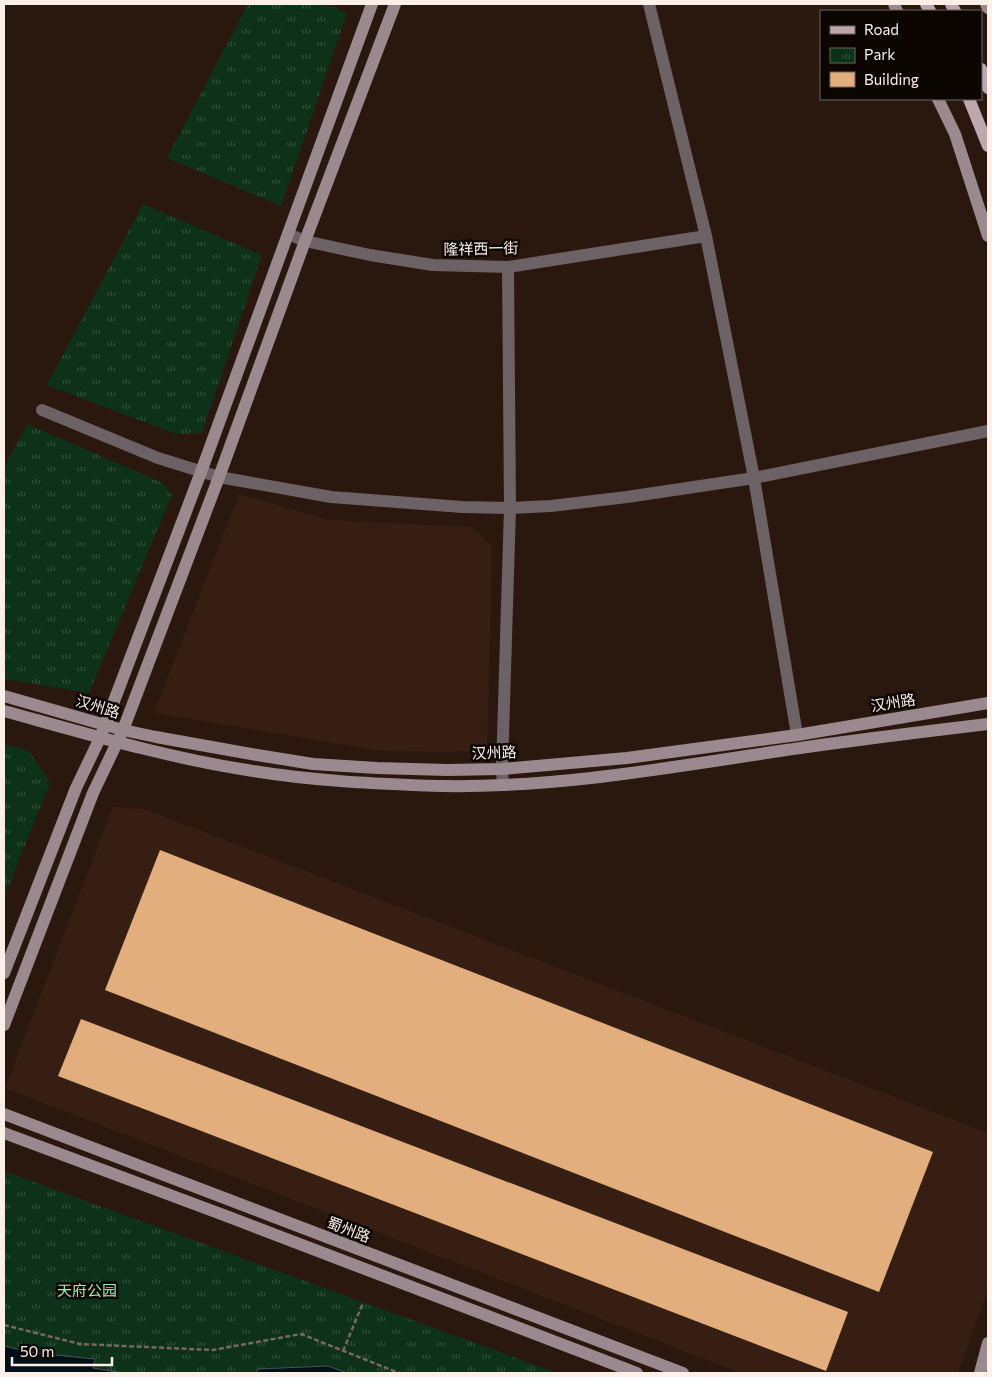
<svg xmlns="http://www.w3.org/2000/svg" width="992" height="1377" viewBox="0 0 992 1377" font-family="Commissioner,'Noto Sans SC',sans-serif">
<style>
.built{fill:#361f12}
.park{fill:url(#park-tufts)}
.water{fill:#001017;stroke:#4c5356}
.building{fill:#e2ae7d}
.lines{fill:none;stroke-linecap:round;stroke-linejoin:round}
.path{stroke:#78685f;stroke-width:2.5;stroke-dasharray:5 2.5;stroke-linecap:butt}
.street{stroke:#6c6165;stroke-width:12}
.secondary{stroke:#9a898e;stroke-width:12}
.primary{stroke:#bea7af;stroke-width:12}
.labels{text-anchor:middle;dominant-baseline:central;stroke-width:5;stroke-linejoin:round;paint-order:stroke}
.street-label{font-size:15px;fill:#fdf0e9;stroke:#0c0603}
.park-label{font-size:15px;fill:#9beeb0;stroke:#0c0603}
</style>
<defs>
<pattern id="park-tufts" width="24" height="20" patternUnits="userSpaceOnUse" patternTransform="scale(1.25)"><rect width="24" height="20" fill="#0d3119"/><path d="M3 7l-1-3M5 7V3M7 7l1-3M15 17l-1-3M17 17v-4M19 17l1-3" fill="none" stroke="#314f3a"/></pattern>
</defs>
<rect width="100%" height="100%" fill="#2a180e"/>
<!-- built -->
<g class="built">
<polygon points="239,494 329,520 473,527 492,547 487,752 380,751 154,713"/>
<polygon points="113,807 144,809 988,1133 988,1289 958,1373 741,1373 5,1088"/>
</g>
<!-- park -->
<g class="park">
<polygon points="248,4 326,4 347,13 281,206 167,158"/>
<polygon points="143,204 262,255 202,433 176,434 47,385"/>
<polygon points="27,424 163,483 172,495 89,693 4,679 4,468"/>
<polygon points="4,744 29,751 50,783 4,897"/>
<polygon points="4,1171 557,1373 4,1373"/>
</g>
<!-- water -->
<g class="water">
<polygon points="4,1346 35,1353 95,1359 93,1368 123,1373 4,1373"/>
<polygon points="328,1366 347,1373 256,1373 258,1369"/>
</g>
<!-- building -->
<g class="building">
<polygon points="160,850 933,1152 879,1292 105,990"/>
<polygon points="81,1019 848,1312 826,1371 58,1076"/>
</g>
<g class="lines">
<!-- path -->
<g class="path">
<polyline points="4,1325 80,1344 213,1350 301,1334 399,1373"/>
<polyline points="343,1351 363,1303"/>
</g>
<!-- street -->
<g class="street">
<polyline points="649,4 706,236 754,478 797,735"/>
<polyline points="288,234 305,241 370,255 433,265 508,267 706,236"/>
<polyline points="42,410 158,458 219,477 331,497 462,507 510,508 551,506 627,497 754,478 988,431"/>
<polyline points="503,785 502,769 510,508 508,267"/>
</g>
<!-- secondary -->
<g class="secondary">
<polyline points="894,4 897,11"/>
<polyline points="986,4 988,8"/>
<polyline points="938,99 955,134 988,236"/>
<polyline points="4,696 123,730 156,737 257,755 313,764 377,768 447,770 502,769 627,758 797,735 988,703"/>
<path d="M 4,711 C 84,733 164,757 247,770 C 311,781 377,784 441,786 C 548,788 655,770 760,754 C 836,742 912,733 988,724"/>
<polyline points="4,973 76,788 100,738 201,472 372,4"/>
<polyline points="4,1025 93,793 123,730 219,477 305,241 395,4"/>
<polyline points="4,1114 683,1373"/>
<polyline points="4,1133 229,1217 637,1373"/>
<polyline points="980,1373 988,1343"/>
</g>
<!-- primary -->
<g class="primary">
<polyline points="926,4 930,11"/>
<polyline points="951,4 955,11"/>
<polyline points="981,69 988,88"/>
<polyline points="969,99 988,146"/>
</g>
</g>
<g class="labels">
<!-- street labels -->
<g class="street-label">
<text transform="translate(481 248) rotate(-1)">隆祥西一街</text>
<text transform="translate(893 702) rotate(-9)">汉州路</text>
<text transform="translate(98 706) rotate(17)">汉州路</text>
<text transform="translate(494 752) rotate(-2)">汉州路</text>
<text transform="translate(349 1229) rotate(21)">蜀州路</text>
</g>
<!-- park labels -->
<g class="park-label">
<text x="87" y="1290">天府公园</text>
</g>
</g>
<!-- border -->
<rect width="992" height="1377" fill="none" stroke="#fdf0e9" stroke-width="10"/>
<!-- legend -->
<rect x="820" y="10" width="162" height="90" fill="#0c0603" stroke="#6c645f"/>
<rect x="830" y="26" width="25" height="8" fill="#bea7af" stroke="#6c645f"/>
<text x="864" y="35" font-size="15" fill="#fdf0e9">Road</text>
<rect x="830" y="48" width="25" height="15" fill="url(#park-tufts)" stroke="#6c645f"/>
<text x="864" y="60" font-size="15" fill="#fdf0e9">Park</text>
<rect x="830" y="72" width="25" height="15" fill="#e2ae7d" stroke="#6c645f"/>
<text x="864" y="85" font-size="15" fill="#fdf0e9">Building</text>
<!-- scale -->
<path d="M12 1357v8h100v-8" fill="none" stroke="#fdf0e9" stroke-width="2.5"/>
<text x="20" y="1357" font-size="15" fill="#fdf0e9" stroke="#0c0603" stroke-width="4" paint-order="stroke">50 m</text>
</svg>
